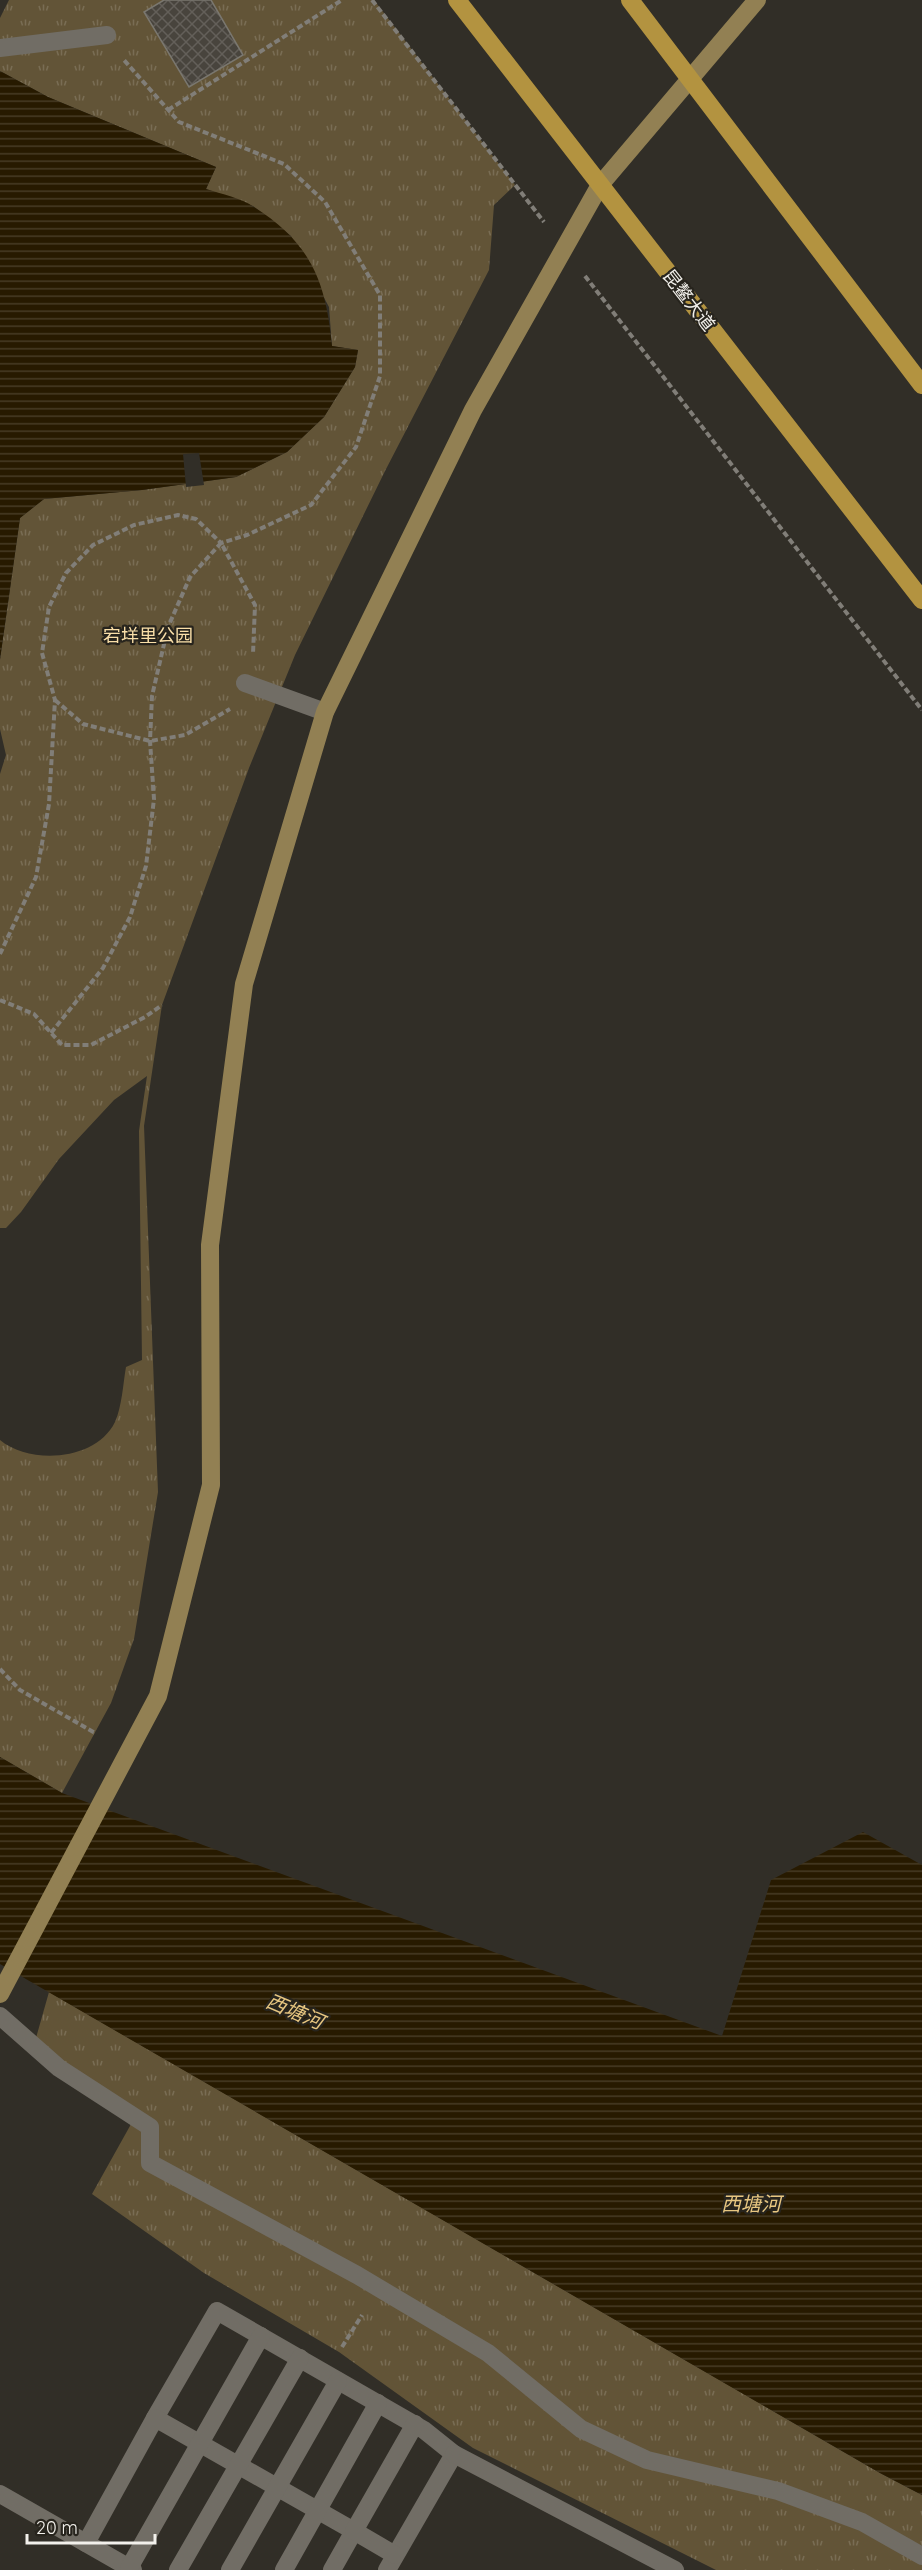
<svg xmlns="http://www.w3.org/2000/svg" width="922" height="2570" viewBox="0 0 922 2570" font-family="Quicksand,'Noto Sans SC',sans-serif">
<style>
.grass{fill:url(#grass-tufts)}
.water{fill:url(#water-rules)}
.pier{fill:#312e27}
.building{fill:url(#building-cross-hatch);stroke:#7a776f;stroke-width:1.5}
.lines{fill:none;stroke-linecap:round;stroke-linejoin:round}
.path{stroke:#817e78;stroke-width:4;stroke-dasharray:6 3;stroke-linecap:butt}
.lane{stroke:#716d65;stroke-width:18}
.street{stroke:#716d65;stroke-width:18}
.secondary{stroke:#928053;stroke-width:18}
.primary{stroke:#b39340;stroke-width:18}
.labels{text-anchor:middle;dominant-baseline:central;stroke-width:4.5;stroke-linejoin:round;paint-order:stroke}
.street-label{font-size:18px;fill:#f2f0eb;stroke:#27241d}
.park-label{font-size:18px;fill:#fadfa8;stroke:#27241d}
.water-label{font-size:20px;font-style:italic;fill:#e7c680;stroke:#27241d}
</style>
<defs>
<pattern id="grass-tufts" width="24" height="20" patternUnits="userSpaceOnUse" patternTransform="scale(1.5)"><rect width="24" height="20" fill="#625437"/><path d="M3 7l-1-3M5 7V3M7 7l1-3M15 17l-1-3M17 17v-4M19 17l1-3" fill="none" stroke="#796d54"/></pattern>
<pattern id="water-rules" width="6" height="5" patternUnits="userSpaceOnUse" patternTransform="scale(1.5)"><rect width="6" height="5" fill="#271a00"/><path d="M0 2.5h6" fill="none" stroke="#473c25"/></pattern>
<pattern id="building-cross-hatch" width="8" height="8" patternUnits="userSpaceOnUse" patternTransform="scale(1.5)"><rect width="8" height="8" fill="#48443d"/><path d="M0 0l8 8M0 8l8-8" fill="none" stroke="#635f59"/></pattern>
</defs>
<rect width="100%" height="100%" fill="#312e27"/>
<!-- grass -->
<g class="grass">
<path d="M 9,0 L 374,0 L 515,185 L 494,205 L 489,270 L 385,471 L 295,655 L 249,768 L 162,1005 L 144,1126 L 158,1492 L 134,1639 L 111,1703 L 62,1793 L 0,1757 L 0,1440 C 30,1465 96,1461 115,1422 C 122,1406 123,1384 126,1367 L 142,1360 L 139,1131 L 147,1076 L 114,1100 L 59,1159 L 21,1212 L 6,1228 L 0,1228 L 0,774 L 6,755 L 0,729 L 0,660 L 20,518 L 44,499 L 142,490 L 236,477 L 287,452 L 324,417 L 355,367 L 358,350 L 332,346 L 329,307 L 291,236 L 253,206 L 206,189 L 216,167 L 48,97 L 0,71 L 0,18 Z"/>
<polygon points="49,1992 880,2473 922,2495 922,2570 716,2570 473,2448 339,2352 204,2273 92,2194 135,2117 34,2045"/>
</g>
<!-- water -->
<g class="water">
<path d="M 0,71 L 48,97 L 216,167 L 206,189 C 222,194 241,198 254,207 C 311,243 326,282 332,346 L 358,350 L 355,367 L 324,417 L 287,452 L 236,477 L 142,490 L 44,499 L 20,518 L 0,659 Z"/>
<polygon points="0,1757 62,1793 722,2036 771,1880 863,1832 922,1865 922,2495 880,2473 0,1964"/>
</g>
<!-- pier -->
<polygon class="pier" points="199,453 204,485 186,487 183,454"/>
<!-- building -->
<polygon class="building" points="164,0 211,0 243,55 189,87 144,12"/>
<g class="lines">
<!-- path -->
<g class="path">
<polyline points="372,0 544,222"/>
<polyline points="168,110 342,0"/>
<polyline points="585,276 922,710"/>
<polyline points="55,700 83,724 150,741 185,735 230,709"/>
<polyline points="0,954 36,877 49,804 55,700 42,653 49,607 66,573 93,545 134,525 178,515 196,519 221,543 247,535 311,505 356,447 380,376 380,295 325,202 284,164 179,122 123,59"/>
<polyline points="0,1000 34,1014 62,1045 91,1045 145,1017 162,1005"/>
<polyline points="51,1033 103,968 130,917 146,866 154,799 150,741 152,696 168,627 190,577 221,543 255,605 253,654"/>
<polyline points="0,1669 20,1690 95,1733"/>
<polyline points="342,2347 362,2315"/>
</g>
<!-- lane -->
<g class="lane">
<polyline points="155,2418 217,2311 424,2430 454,2454 387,2570"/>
<polyline points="454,2454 675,2570"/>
<polyline points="0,2494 133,2570"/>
<polyline points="86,2543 155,2418 354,2531 332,2570"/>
<polyline points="395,2555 354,2531 415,2424"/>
<polyline points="129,2568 261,2336"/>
<polyline points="178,2570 300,2358"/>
<polyline points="230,2570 338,2381"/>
<polyline points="284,2570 378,2403"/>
</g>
<!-- street -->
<g class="street">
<polyline points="0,48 107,35"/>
<polyline points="245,683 325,712"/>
<polyline points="0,2016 59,2068 150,2127 150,2163 357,2275 488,2353 581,2429 647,2460 778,2491 862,2522 922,2556"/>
</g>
<!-- secondary -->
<polyline class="secondary" points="0,1994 158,1696 211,1485 210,1245 244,984 325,712 473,410 600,185 757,0"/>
<!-- primary -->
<g class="primary">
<polyline points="457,0 922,600"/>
<polyline points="630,0 922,385"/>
</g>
</g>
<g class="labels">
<!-- street labels -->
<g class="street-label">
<text transform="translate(689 300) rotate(52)">昆鳌大道</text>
</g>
<!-- park labels -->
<g class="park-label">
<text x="148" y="635">宕垟里公园</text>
</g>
<!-- water labels -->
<g class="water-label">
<text transform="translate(295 2011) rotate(23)">西塘河</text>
<text x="751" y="2203">西塘河</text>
</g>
</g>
<!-- scale -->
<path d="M27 2534v9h128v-9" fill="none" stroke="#f2f0eb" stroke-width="3"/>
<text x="36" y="2534" font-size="18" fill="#f2f0eb" stroke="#27241d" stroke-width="4.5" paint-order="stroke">20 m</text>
</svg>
